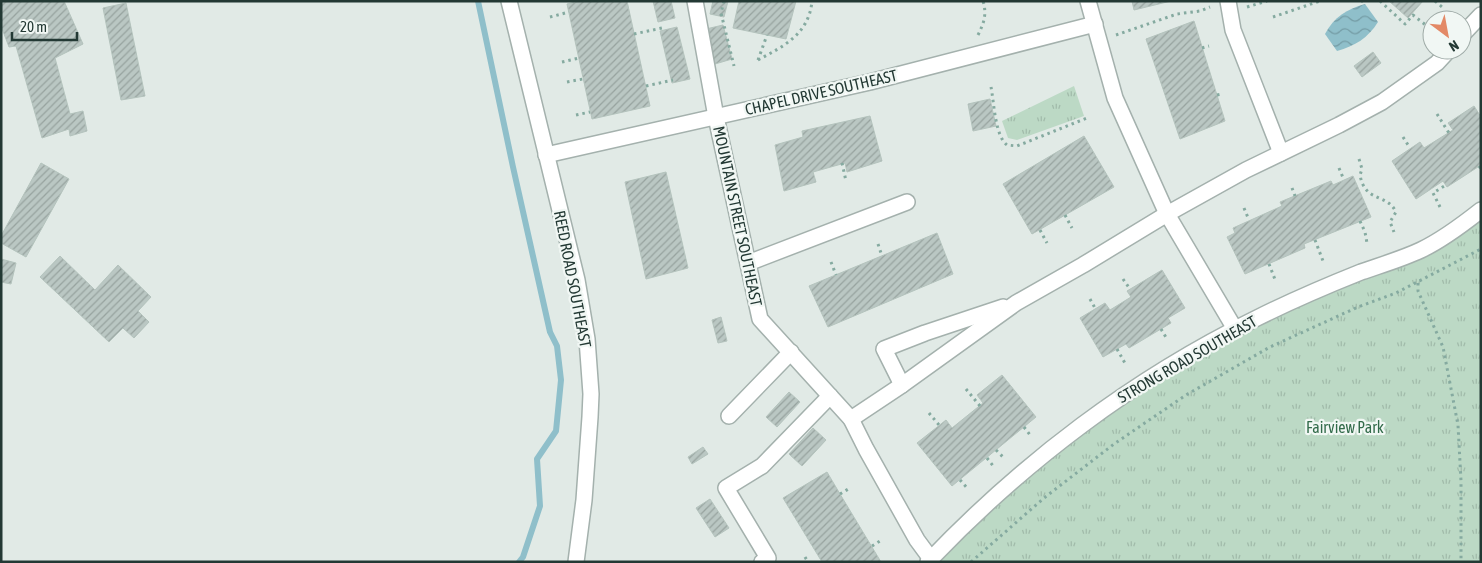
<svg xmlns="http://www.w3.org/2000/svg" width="1482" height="563" viewBox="0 0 1482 563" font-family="'Asap Condensed',sans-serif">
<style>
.grass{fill:url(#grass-tufts)}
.water{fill:url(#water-waves)}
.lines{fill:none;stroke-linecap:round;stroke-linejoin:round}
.stream{stroke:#8fbfca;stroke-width:6}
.building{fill:url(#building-hatch);stroke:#b4c3bd}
.minor-casing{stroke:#a4b1ad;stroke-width:18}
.path{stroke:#85aaa0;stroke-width:3;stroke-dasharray:2.5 4;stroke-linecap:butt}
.minor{stroke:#fff;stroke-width:15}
.labels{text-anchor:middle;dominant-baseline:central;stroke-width:4.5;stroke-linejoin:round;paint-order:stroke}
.street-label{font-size:16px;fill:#233934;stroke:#f1f7f4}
.park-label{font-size:16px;fill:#326b4a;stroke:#f1f7f4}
</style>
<defs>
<pattern id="grass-tufts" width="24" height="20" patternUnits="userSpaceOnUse" patternTransform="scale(1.25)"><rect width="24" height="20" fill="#bcd9c5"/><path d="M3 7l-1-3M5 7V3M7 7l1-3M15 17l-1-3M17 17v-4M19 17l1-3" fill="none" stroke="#a1bbaa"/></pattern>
<pattern id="water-waves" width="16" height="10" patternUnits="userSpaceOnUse" patternTransform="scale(1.25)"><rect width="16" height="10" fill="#8fbfca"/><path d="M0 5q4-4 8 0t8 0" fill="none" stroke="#749ca5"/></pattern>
<pattern id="building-hatch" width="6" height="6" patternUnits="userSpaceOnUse" patternTransform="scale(1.25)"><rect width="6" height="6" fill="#bac7c3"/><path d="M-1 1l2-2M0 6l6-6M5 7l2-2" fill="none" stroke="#97a39f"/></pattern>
</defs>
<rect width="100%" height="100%" fill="#e1eae6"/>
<!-- grass -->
<g class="grass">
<polygon points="1074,86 1084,116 1017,140 1008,138 1002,121"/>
<polygon points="1481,210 1481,562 928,562 959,530 1140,384 1383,264"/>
</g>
<!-- water -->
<path class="water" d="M 1365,4 L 1378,22 C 1368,38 1355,46 1337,51 L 1325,34 C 1334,17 1347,9 1365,4 Z"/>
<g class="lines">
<!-- stream -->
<polyline class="stream" points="478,1 513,167 550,332 557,346 561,380 556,431 537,459 540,506 523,557 519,562"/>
</g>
<!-- building -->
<g class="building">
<polygon points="1,1 64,1 83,44 55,58 70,114 83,111 87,131 70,136 69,129 42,138 16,46 9,47 1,26"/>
<polygon points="580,1 627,1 650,106 592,119 567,4"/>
<polygon points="653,1 671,1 675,18 658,22"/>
<polygon points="713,1 728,1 724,17 710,14"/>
<polygon points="739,1 796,1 786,39 733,28"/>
<polygon points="1132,1 1171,1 1134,10"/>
<polygon points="1389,1 1423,1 1408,18"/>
<polygon points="126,3 145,96 121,100 103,8"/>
<polygon points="1194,21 1225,121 1180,139 1146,39"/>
<polygon points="723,25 732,59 715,64 706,29"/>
<polygon points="677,27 690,79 672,83 660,31"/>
<polygon points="1373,52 1381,63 1362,77 1354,66"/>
<polygon points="990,99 996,126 973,131 968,104"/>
<polygon points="1474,106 1481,117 1481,165 1447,187 1443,181 1416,199 1392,161 1420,142 1424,148 1453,130 1448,123"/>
<polygon points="870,116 882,161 847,172 845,163 813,172 816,182 784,191 775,145 803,137 802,131"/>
<polygon points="1084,136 1114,187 1032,234 1003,184"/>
<polygon points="41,163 69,179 26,257 1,243 1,236"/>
<polygon points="666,172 688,268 646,279 625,182"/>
<polygon points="1353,176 1371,217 1304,244 1305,248 1245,274 1227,237 1235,233 1233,228 1282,206 1280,202 1331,181 1333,185"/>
<polygon points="937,233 953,274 828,327 809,286"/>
<polygon points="60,256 95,290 118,265 151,297 138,311 149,322 134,338 123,328 109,342 40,277"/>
<polygon points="1,259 16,263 11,284 1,282"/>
<polygon points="1162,270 1185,308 1168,318 1171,323 1129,348 1126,344 1103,357 1080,318 1105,303 1110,310 1131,297 1127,291"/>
<polygon points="721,317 727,341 718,343 712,320"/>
<polygon points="1002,375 1036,417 952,486 917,443 946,420 952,428 983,403 977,395"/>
<polygon points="789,392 800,402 777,427 766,417"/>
<polygon points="813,428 826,440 802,466 789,454"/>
<polygon points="703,447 708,454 692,464 688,457"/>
<polygon points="827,472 840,494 881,562 822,562 783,498"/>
<polygon points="710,499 729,528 715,537 696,508"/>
</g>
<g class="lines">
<defs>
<g id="minor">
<polyline points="509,1 577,280 587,339 591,394 590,417 584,500 576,562"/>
<polyline points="695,1 716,117 760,319 851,419 866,449 917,540 931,559"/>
<polyline points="1088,1 1115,98 1167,214 1235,329"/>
<polyline points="1228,1 1233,30 1281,153"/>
<polyline points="1462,35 1481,15"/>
<polyline points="546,155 870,82 1095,24"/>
<polyline points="748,263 907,202"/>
<polyline points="902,385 884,349 925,333 1003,307"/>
<polyline points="729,416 791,352"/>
<polyline points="851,419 902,385 1016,303 1083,265 1167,214 1246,170 1339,125 1382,102 1437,63 1449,50"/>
<polyline points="762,562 768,558 726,488 762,466 830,396"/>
<path d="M 928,562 C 1022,463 1134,378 1257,318 C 1291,301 1326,286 1361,272 C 1381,265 1402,259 1421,250 C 1442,240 1462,225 1481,210"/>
</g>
</defs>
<!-- minor casing -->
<use href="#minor" class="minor-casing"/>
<!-- path -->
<g class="path">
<polyline points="724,1 721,13 734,66"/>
<polyline points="1361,1 1363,1"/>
<polyline points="1380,1 1405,24 1413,15 1427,26"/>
<polyline points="1435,1 1442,7"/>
<polyline points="1247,7 1267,1"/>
<polyline points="550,17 569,12"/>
<polyline points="1273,17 1320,1"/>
<polyline points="634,34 662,28"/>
<path d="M 978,35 C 984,23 987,14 983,1"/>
<polyline points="1116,35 1177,14 1200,11 1210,7"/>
<polyline points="1202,48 1209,46"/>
<path d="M 758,60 C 784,46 809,34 812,1"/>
<polyline points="758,60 767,35"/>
<polyline points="562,62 579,58"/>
<polyline points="567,82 583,79"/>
<polyline points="646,86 673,80"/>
<path d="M 991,87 C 994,102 995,136 1007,145 L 1017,146 L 1087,118"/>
<polyline points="1217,95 1222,94"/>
<polyline points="1437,114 1449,133"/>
<polyline points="576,115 590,112"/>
<polyline points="1403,137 1410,148"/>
<path d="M 1359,159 L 1362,169 L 1360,175 C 1365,203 1387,193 1396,212 L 1390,222 L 1394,232"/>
<polyline points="842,163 846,181"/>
<polyline points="1479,166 1481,169"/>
<polyline points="1339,168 1344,180"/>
<polyline points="1292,188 1295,196"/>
<polyline points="1440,207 1433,193 1446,185"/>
<polyline points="1244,208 1249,220"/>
<polyline points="1065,215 1072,228"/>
<polyline points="1360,221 1365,232 1367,243"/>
<polyline points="1040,230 1047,243"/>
<polyline points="1315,240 1323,261"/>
<polyline points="878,244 882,256"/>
<polyline points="831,262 836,275"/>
<polyline points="1269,264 1276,282"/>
<polyline points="1123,279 1130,289"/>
<polyline points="1418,283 1418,291 1443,347 1458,425 1461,481 1461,562"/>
<polyline points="1090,299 1095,308"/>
<polyline points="1161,329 1167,339"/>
<polyline points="1117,349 1126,365"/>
<polyline points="966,389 980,406"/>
<polyline points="929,413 939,425"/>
<polyline points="1024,427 1030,435"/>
<polyline points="996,450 1004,458"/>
<polyline points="987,458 994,467"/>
<polyline points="960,480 968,489"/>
<polyline points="840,494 850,488"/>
<polyline points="872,546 880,541"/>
<polyline points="805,557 808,562"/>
<polyline points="971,562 1044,498 1114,444 1186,395 1270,347 1358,307 1396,293 1481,249"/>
</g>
<!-- minor -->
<use href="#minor" class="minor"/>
</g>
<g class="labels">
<!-- street labels -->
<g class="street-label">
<text transform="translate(821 92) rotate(-13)">CHAPEL DRIVE SOUTHEAST</text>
<text transform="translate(738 216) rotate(78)">MOUNTAIN STREET SOUTHEAST</text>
<text transform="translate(573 279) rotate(79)">REED ROAD SOUTHEAST</text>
<text transform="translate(1187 359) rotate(-30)">STRONG ROAD SOUTHEAST</text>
</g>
<!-- park labels -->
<g class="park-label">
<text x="1345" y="427">Fairview Park</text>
</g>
</g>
<!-- border -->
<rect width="1482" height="563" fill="none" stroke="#233934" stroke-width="5"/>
<!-- north arrow -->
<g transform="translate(1447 35) rotate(148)"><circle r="24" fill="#f1f7f4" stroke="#9faba7"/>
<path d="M0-4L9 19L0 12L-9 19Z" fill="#e38966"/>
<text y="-8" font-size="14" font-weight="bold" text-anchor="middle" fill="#233934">N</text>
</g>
<!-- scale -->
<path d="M12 32v8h65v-8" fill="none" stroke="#233934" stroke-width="2.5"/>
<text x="20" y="32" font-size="15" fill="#233934" stroke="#f1f7f4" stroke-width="4" paint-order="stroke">20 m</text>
</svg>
